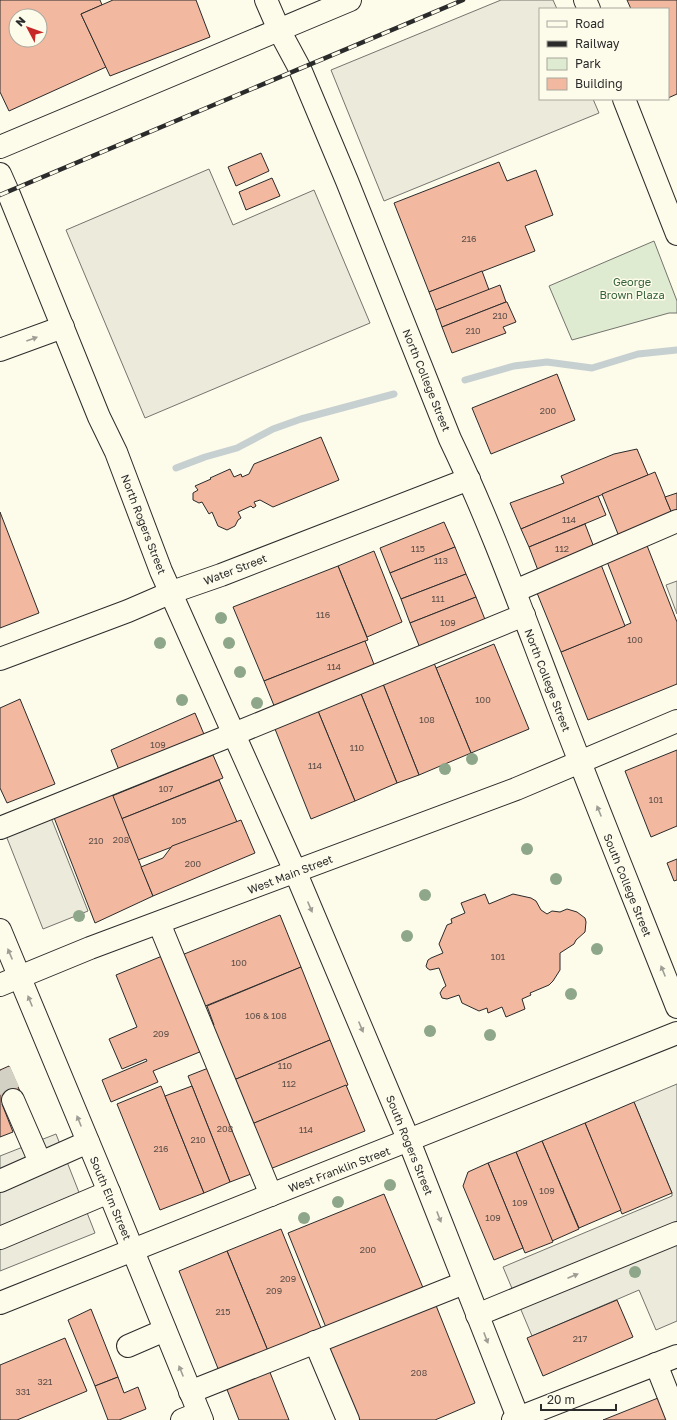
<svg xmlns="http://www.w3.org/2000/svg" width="677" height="1420" viewBox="0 0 677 1420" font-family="'Golos Text',sans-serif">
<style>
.green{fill:#deebd1;stroke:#74746e}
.parking{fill:#eceadb;stroke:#74746e}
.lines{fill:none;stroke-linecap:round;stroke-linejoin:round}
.stream{stroke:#c7d0d0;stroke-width:7}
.building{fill:#f2b8a0;stroke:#2b2b2b;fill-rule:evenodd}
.minor-tunnel{stroke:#d3d1c4;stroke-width:22;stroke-dasharray:22 11;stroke-linecap:butt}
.minor-casing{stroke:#2b2b2b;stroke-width:24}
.major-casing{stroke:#2b2b2b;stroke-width:24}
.minor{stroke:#fdfbea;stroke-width:22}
.major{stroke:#fdfbea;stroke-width:22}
.rail-casing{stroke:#2b2b2b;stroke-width:4.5}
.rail{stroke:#fdfbea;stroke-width:3;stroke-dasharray:9;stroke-linecap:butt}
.tree{fill:#8ea78a}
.oneway{fill:#9e9d94}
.labels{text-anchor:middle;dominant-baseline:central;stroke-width:3;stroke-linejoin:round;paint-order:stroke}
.number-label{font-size:9px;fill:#5d4e48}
.park-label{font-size:11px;fill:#34623c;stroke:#fdfbea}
.street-label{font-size:11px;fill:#2b2b2b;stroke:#fdfbea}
</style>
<rect width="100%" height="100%" fill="#fdfbea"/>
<!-- green -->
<polygon class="green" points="654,241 677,301 677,313 669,313 572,340 549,286"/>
<!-- parking -->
<g class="parking">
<polygon points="501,0 553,0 557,9 540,9 540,99 593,99 599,113 384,201 331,70"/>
<polygon points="209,169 233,225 314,190 370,323 145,418 66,230"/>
<polygon points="677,581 677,614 666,585"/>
<polygon points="50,815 88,911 43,929 5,833"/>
<polygon points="677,1084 677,1321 656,1330 639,1290 532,1336 503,1267 672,1196 672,1193 634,1102"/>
<polygon points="56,1134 95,1233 0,1271 0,1156"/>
</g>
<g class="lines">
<!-- stream -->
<g class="stream">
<polyline points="465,380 514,366 547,362 592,368 638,354 677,350"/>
<polyline points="176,468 205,457 237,448 273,429 301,419 394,394"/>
</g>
</g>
<!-- building -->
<g class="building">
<path d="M 0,0 L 100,0 L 102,5 L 81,14 L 106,67 L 9,111 L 0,92 ZM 16,16 L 40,16 L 40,40 L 16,40 Z"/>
<polygon points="113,0 196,0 210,37 110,76 81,14"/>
<polygon points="627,0 677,0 677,94 668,98 668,9 631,9"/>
<polygon points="261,153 269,171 236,186 228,167"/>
<polygon points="499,162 507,181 536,170 553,215 525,226 535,251 429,292 394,203"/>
<polygon points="272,178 280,196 246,210 239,192"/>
<polygon points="482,271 489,290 436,310 429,292"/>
<polygon points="500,285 506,302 442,327 436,310"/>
<polygon points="506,302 507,302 516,322 503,327 506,333 452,353 442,327"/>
<polygon points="557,374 575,420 491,454 472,408"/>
<polygon points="321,437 339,480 273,507 260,500 254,502 256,506 253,508 251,506 238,512 241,518 238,520 235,526 227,530 218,526 212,512 209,514 202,502 199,503 193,500 193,493 198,490 195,486 211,479 210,478 230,469 234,477 241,474 242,477 249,474 254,464"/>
<polygon points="637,449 648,475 521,529 510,503 564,483 561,476 614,454"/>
<polygon points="655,472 673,516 620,539 602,494"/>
<polygon points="677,493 677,515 673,516 665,497"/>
<polygon points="598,496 606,515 529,547 521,529"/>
<polygon points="0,512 39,613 0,628"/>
<polygon points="444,522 455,547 390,573 380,548"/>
<polygon points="585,524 595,550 539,573 529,547"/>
<polygon points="646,543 677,622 677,684 588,720 561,652 631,623 606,559"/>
<polygon points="455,547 466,574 401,599 390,573"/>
<polygon points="374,551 402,622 367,637 338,566"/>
<polygon points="600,562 625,626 561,652 535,588"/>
<polygon points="338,566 368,640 264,681 233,607"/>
<polygon points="466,574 476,597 410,623 401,599"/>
<polygon points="476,597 486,622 420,648 410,623"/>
<polygon points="365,641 375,667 275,708 264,681"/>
<polygon points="494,644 529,729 471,753 436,668"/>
<polygon points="434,663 471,753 419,775 383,684"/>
<polygon points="383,684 419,775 397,783 361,694"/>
<polygon points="361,694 397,783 355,801 318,711"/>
<polygon points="20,699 55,784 7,803 0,788 0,708"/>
<polygon points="318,711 355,801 311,819 275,729"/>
<polygon points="195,713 206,739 121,775 111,750"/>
<polygon points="677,750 677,826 651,837 625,771"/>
<polygon points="213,755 223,778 121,819 112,796"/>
<polygon points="219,780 237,822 138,860 121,819"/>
<polygon points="111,791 153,896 95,923 53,815"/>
<polygon points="241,820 255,853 153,896 141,867 163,858 172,846"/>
<polygon points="677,859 677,880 674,881 667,863"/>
<polygon points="485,894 489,904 513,894 531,898 536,901 541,910 547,914 552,911 560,912 567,909 577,912 585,918 586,922 585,932 576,940 574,944 560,953 560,970 553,981 549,985 530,993 531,995 522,999 525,1009 506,1017 502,1007 488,1013 487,1008 479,1011 462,1003 459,995 447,999 442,998 440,993 443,988 446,986 439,968 430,970 427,968 426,966 428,960 431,958 443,953 439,944 447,925 452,923 451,919 465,913 461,903"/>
<polygon points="280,915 301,967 198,1009 177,957"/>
<polygon points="167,954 207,1049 153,1071 158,1082 111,1102 102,1080 147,1061 146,1059 122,1069 109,1039 137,1027 116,975"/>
<polygon points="301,967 330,1040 229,1082 207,1028 214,1025 207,1006"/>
<polygon points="330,1040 348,1085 247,1126 229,1082"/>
<polygon points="216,1065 259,1171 230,1182 188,1076"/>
<polygon points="9,1066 22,1096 2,1104 13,1132 0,1137 0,1070"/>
<polygon points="346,1085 365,1131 265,1171 247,1126"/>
<polygon points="161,1086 204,1193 160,1210 117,1104"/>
<polygon points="192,1086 230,1182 204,1193 165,1096"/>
<polygon points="634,1102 672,1193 622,1214 585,1123"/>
<polygon points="585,1123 621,1210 579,1228 542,1141"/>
<polygon points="542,1141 579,1229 552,1241 516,1152"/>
<polygon points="516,1152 553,1242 525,1253 488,1163"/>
<polygon points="488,1163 523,1248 494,1260 463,1186 468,1172"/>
<polygon points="384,1194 426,1295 329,1335 288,1233"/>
<polygon points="281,1229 321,1328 268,1351 227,1251"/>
<polygon points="227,1251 268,1351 219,1371 179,1271"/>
<polygon points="617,1300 633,1337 543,1376 527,1338"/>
<polygon points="435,1303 475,1403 435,1420 358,1420 328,1347"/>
<polygon points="91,1309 118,1377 95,1386 68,1320"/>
<polygon points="65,1338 87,1391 17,1420 0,1420 0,1365"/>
<polygon points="267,1365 289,1420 239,1420 224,1382"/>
<polygon points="118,1377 124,1393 138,1387 146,1409 119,1420 108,1420 95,1386"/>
<polygon points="663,1396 672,1420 603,1420"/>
</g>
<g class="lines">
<!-- minor-tunnel -->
<polyline class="minor-tunnel" points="0,1071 13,1100"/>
<defs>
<g id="minor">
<path d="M 266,0 L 279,30 L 300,69 L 347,181 L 450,439 C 490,522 521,609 554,695 C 594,800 636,903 677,1007"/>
<polyline points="585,0 589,9"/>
<polyline points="624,99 677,234"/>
<polyline points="0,147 350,0"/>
<polyline points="0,174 8,192 99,417 116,452 161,571 295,871 409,1141 519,1420"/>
<polyline points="0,350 63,327"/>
<polyline points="515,591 677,521"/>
<polyline points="0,659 128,611 172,592 221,575 469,479"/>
<polyline points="0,828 234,734 524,615"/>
<polyline points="159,923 271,1195"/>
<polyline points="13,1100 40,1162"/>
<polyline points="0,1181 88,1142"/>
<polyline points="0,1238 109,1192"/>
<polyline points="0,1303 677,1033"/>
<polyline points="477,1315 677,1233"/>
<polyline points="315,1342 348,1420"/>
<polyline points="128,1346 165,1330"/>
<polyline points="656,1364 677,1417"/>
<polyline points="190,1392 464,1283"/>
<polyline points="182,1420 199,1413"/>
<polyline points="513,1420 677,1356"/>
</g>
<g id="major">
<polyline points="0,930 109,1192 202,1420"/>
<polyline points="0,985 90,948 516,789 677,721"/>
</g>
</defs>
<!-- minor casing -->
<use href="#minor" class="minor-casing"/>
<!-- major casing -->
<use href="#major" class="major-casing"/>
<!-- minor -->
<use href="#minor" class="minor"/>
<!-- major -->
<use href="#major" class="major"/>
<defs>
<polyline id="rail" points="0,195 463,0"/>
</defs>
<!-- rail casing -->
<use href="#rail" class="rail-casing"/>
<!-- rail -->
<use href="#rail" class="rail"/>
</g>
<!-- trees -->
<g class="tree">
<circle cx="221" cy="618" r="6"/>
<circle cx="160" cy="643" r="6"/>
<circle cx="229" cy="643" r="6"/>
<circle cx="240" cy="672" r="6"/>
<circle cx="182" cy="700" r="6"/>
<circle cx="257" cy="703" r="6"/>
<circle cx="472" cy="759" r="6"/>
<circle cx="445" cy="769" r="6"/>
<circle cx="527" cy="849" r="6"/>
<circle cx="556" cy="879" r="6"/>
<circle cx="425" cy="895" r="6"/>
<circle cx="79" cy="916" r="6"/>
<circle cx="407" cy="936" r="6"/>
<circle cx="597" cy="949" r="6"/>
<circle cx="571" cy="994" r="6"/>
<circle cx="430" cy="1031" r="6"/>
<circle cx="490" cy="1035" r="6"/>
<circle cx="390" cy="1185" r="6"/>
<circle cx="338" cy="1202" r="6"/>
<circle cx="304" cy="1218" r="6"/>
<circle cx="635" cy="1272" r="6"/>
</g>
<!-- one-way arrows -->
<defs><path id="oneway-solid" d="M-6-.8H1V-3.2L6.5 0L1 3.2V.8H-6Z"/></defs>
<g class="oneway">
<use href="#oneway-solid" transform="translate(32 339) rotate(-20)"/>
<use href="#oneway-solid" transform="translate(599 811) rotate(-112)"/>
<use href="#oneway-solid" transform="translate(310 907) rotate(67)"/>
<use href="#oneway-solid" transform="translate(10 954) rotate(-113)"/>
<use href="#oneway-solid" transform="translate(663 971) rotate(-112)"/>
<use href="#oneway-solid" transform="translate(30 1001) rotate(-112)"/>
<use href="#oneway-solid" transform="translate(361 1027) rotate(67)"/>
<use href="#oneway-solid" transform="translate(79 1121) rotate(-112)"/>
<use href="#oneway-solid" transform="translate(439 1217) rotate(69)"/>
<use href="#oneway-solid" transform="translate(573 1276) rotate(-23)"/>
<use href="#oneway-solid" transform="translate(486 1338) rotate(69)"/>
<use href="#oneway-solid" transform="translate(181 1371) rotate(-112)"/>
</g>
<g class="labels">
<!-- number labels -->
<g class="number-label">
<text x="469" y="238">216</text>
<text x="500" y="315">210</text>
<text x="473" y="330">210</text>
<text x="548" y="410">200</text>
<text x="569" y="519">114</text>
<text x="418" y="548">115</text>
<text x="562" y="548">112</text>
<text x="441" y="560">113</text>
<text x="438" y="598">111</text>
<text x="323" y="614">116</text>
<text x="448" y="622">109</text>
<text x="635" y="639">100</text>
<text x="334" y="666">114</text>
<text x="483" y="699">100</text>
<text x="427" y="719">108</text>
<text x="158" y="744">109</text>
<text x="357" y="747">110</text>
<text x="315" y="765">114</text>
<text x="166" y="788">107</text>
<text x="656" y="799">101</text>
<text x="179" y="820">105</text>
<text x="121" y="839">208</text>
<text x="96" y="840">210</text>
<text x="193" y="863">200</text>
<text x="498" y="956">101</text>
<text x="239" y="962">100</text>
<text x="266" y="1015">106 &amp; 108</text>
<text x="161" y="1033">209</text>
<text x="285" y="1065">110</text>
<text x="289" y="1083">112</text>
<text x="225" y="1128">208</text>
<text x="306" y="1129">114</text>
<text x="198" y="1139">210</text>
<text x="161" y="1148">216</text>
<text x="547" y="1190">109</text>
<text x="520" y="1202">109</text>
<text x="493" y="1217">109</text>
<text x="368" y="1249">200</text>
<text x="288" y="1278">209</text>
<text x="274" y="1290">209</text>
<text x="223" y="1311">215</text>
<text x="580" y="1338">217</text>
<text x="419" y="1372">208</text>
<text x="45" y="1381">321</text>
<text x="23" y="1391">331</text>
</g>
<!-- park labels -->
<g class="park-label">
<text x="632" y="281">George<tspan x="632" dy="13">Brown Plaza</tspan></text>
</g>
<!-- street labels -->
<g class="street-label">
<text transform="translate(427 380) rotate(68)">North College Street</text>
<text transform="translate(144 524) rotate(69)">North Rogers Street</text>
<text transform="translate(235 569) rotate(-21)">Water Street</text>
<text transform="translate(548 680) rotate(69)">North College Street</text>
<text transform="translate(290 874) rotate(-21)">West Main Street</text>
<text transform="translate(628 885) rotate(68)">South College Street</text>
<text transform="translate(410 1145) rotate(68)">South Rogers Street</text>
<text transform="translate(339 1169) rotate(-21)">West Franklin Street</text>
<text transform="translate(111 1198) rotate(67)">South Elm Street</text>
</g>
</g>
<!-- legend -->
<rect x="539" y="8" width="130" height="92" fill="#fdfbea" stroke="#a9a89e"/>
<rect x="547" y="21" width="20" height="6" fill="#fdfbea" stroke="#a9a89e"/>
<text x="575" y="28" font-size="12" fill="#2b2b2b">Road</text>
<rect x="547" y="41" width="20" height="6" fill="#2b2b2b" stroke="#a9a89e"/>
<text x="575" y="48" font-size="12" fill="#2b2b2b">Railway</text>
<rect x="547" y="58" width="20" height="12" fill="#deebd1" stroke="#a9a89e"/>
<text x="575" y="68" font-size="12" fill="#2b2b2b">Park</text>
<rect x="547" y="78" width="20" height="12" fill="#f2b8a0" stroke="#a9a89e"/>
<text x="575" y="88" font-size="12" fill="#2b2b2b">Building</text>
<!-- north arrow -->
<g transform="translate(28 28) rotate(311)"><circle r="19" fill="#fdfbea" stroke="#a9a89e"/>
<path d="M0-3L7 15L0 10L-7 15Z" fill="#c62828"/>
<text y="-6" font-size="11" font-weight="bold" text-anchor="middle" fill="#2b2b2b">N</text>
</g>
<!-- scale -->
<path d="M541 1404v6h75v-6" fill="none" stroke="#2b2b2b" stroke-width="2"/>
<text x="547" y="1404" font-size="12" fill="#2b2b2b" stroke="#fdfbea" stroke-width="3" paint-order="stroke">20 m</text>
</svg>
